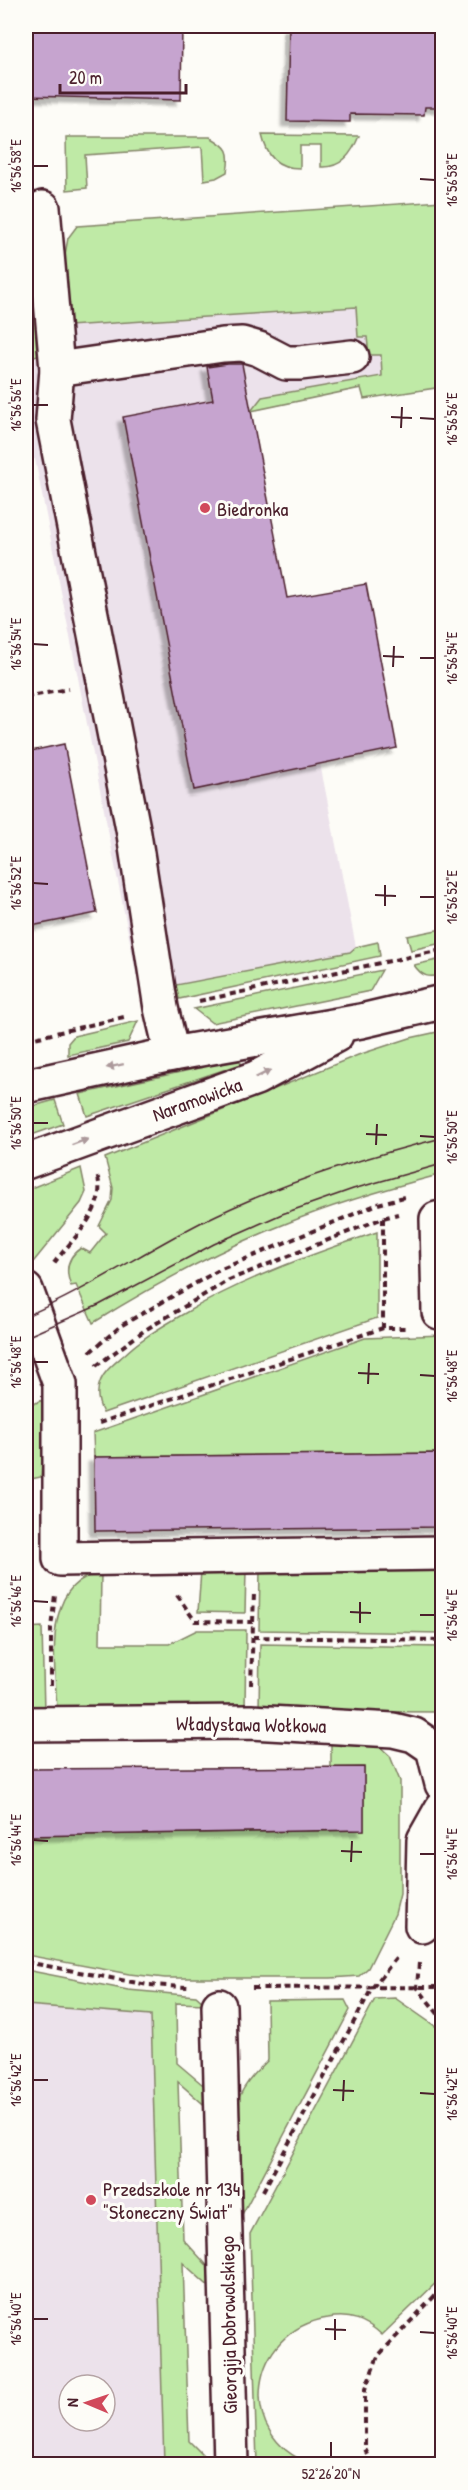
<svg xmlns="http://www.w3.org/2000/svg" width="468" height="2490" viewBox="0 0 468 2490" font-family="'Patrick Hand',sans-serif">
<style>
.built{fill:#ece2eb;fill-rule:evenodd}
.green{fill:#bfeaa6;stroke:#848468;stroke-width:1.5}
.building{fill:#c6a4cf;stroke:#4a1f2b;stroke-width:1.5;filter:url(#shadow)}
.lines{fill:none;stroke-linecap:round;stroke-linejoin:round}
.minor-casing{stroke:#4a1f2b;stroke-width:38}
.path{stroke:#4a1f2b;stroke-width:4;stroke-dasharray:6 4.5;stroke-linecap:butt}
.minor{stroke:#fdfcf7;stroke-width:33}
.tram{stroke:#4a1f2b;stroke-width:1.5}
.oneway{fill:#ac999b}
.ticks{fill:none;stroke:#4a1f2b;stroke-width:2}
.poi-dot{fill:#d1495b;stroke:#fdfcf7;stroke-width:2}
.labels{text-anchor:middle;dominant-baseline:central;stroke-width:6;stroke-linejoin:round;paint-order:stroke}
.poi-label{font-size:20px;fill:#4a1f2b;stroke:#fdfcf7;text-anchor:start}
.street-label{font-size:20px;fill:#4a1f2b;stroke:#fdfcf7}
.neatline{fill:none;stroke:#4a1f2b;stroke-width:2}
.ticks-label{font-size:15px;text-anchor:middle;fill:#4a1f2b}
</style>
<defs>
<filter id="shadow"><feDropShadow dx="-5.5" dy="5.5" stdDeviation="1.5" flood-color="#0004"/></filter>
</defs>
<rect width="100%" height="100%" fill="#fdfcf7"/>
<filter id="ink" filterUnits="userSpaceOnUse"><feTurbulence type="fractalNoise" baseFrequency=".0167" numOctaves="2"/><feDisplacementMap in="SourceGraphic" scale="12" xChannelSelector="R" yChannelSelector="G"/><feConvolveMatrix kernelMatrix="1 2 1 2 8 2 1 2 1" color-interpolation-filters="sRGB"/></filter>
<g filter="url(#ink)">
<!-- built -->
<g class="built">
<polygon points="356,306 358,337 367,337 381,355 382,376 262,396 251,411 356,947 350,952 140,993 35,459 26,461 26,357 37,356 68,326"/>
<path d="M 26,2005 L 151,2015 L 164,2464 L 26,2464 ZM 69,2385 L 105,2385 L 105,2421 L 69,2421 Z"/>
</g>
<!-- green -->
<g class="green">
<path d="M 262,135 L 359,136 C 352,153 342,168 321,167 L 321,146 L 300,146 L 300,168 C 276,168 267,156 262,135 Z"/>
<path d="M 66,137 L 210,137 C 228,147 231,151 227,172 L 216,178 L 204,180 L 202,147 L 85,155 L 87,188 L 67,190 Z"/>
<polygon points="442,201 442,387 364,399 361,388 251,411 262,397 382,376 381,355 369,355 367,337 358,337 356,307 68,326 64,260 68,238 77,226"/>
<polygon points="26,232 32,238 40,355 26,357"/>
<polygon points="442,929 442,943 411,950 407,936"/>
<polygon points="378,942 380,956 179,999 176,985 350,952 356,947"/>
<path d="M 442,959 L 442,975 C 429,978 422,977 414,965 Z"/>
<polygon points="382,970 370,991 212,1023 194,1009"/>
<polygon points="138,1021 128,1042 68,1055 68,1043 74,1036"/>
<path d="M 442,1031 L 442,1174 C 389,1188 336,1203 285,1224 C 218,1250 154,1285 93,1323 L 76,1285 L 71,1286 C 65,1271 67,1257 81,1248 L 90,1253 L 106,1233 L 99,1226 L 112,1200 L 113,1188 L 105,1158 L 358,1055 L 410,1038 Z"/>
<polygon points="240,1059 241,1064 87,1116 80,1094"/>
<polygon points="55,1100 63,1124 26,1137 26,1108"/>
<polygon points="81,1168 86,1192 81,1203 30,1266 26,1254 26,1190"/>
<path d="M 377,1232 L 377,1318 L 103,1413 C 98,1403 96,1392 100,1382 C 104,1371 115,1363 124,1355 C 140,1339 160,1328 180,1316 C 242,1279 309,1255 377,1232 Z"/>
<polygon points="442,1335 442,1453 94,1457 93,1433 365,1338"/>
<polygon points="45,1399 41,1477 26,1480 26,1407"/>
<polygon points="442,1567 442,1633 259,1630 260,1569"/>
<polygon points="246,1570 245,1613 198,1612 201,1571"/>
<path d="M 101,1573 L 100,1644 L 169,1644 L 197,1630 L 246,1630 L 245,1710 L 57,1712 C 56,1668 40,1581 101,1573 Z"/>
<polygon points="42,1627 44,1712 26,1712 26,1628"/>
<polygon points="260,1644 442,1647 442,1712 259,1711"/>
<polygon points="331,1739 372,1743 380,1747 390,1756 400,1781 400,1894 395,1914 368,1968 359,1976 331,1978 165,1978 129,1974 26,1955 26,1836 364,1830 364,1768 331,1768"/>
<polygon points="26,1970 128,1990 196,1996 205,2004 176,2003 177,2063 209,2090 209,2109 178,2082 183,2239 214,2273 214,2291 183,2263 189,2441 212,2464 164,2464 151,2015 26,2005"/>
<path d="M 395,1998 L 442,2031 L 442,2277 L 382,2335 C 366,2320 350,2314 328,2318 C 248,2330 234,2437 311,2464 L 257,2464 L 250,2234 L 375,1999 Z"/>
<path d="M 345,2000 L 350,2010 L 236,2226 L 235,2109 C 241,2087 253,2075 268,2060 L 267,2001 Z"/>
</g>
<!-- building -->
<g class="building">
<polygon points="26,26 182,26 181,100 26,96"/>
<polygon points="289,26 442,26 442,107 425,107 424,115 350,114 350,122 287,121"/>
<polygon points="228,364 242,364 287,598 366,584 397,748 194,790 123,417 213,400 207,367"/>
<polygon points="64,744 97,913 26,927 26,752"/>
<polygon points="442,1453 442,1527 95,1531 94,1457"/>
<polygon points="364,1767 364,1830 26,1836 26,1769"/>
</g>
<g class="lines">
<defs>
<g id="minor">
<polyline points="43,208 57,369 53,420 134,834 161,1008 172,1054"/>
<polyline points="57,369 223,345 242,344 259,349 286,363 300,363 352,357"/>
<polyline points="26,1086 172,1054 361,1021 442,1002"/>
<polyline points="26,1162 256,1078 336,1035"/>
<polyline points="442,1218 437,1219 439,1312 442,1312"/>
<polyline points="26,1290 60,1384 60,1559 442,1553"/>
<polyline points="26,1724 251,1722 393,1730 414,1735 433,1748 442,1784"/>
<polyline points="422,1926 424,1840 442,1808"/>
<polyline points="219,2006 231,2464"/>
</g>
</defs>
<!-- minor casing -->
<use href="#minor" class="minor-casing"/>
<!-- path -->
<g class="path">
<polyline points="26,697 68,689"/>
<polyline points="199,1001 442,950"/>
<polyline points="26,1040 124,1017"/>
<polyline points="383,1218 383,1328"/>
<path d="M 54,1263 C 72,1239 109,1208 97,1175"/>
<polyline points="90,1352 122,1325 219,1270 378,1204 404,1197"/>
<polyline points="96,1366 145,1330 229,1280 383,1218 398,1214"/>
<polyline points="99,1423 383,1328 406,1328"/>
<polyline points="177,1595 195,1621 253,1622"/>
<polyline points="253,1637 442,1640"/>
<polyline points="251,1685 254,1593"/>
<polyline points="51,1686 51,1628 55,1595"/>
<polyline points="26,1962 148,1985 188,1987"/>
<polyline points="419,1963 417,1987 442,2019"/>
<polyline points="252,1988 442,1987"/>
<polyline points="263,2191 372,1988 398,1956"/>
<polyline points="373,2464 365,2449 365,2389 378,2356 442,2288"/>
<polyline points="414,2464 442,2456"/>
</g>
<!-- minor -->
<use href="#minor" class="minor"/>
<!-- tram -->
<g class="tram">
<path d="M 26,1316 C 87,1290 143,1252 202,1222 C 278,1184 361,1158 442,1138"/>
<polyline points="26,1337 99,1305 214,1244 282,1214 353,1189 442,1164"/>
</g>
</g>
<!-- one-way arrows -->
<defs><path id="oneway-solid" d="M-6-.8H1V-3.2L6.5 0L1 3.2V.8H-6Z" transform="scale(1.5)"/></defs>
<g class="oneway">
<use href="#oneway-solid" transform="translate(115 1066) rotate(168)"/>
<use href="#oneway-solid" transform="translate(263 1074) rotate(-27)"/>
<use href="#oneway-solid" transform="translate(80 1142) rotate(-20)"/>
</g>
</g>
<!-- ticks -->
<path class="ticks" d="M 33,166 L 48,166M 420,179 L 435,180M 33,405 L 48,405M 391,417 L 412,418M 420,418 L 435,419M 401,428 L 402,407M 33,644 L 48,645M 383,656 L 404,657M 420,658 L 435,658M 393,667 L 394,646M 33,883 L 48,884M 375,895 L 396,896M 420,897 L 435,897M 385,906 L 385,885M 33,1123 L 48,1123M 366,1134 L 387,1135M 420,1136 L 435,1137M 376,1145 L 377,1124M 33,1362 L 48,1362M 358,1373 L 379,1374M 420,1375 L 435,1376M 368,1384 L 369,1363M 33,1601 L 48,1602M 350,1612 L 371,1613M 420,1615 L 435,1615M 360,1623 L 360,1602M 33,1840 L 48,1841M 341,1851 L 362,1852M 420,1854 L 435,1854M 351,1862 L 352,1841M 33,2080 L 48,2080M 333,2090 L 354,2091M 420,2093 L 435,2094M 343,2101 L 344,2080M 33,2319 L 48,2319M 325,2329 L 346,2330M 420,2332 L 435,2333M 335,2340 L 335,2319M 331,2457 L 331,2442"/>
<!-- markers -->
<g class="poi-dot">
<circle cx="205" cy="508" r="6"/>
<circle cx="91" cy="2200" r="6"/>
</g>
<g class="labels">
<!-- poi labels -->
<g class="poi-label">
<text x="217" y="508">Biedronka</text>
<text x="103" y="2188">Przedszkole nr 134<tspan x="103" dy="23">"Słoneczny Świat"</tspan></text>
</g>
<!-- street labels -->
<g class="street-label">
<text transform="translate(197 1099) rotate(-20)">Naramowicka</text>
<text transform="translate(251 1724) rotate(1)">Władysława Wołkowa</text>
<text transform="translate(228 2325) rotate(-91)">Gieorgija Dobrowolskiego</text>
</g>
</g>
<!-- margin -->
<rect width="468" height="2490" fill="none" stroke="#fdfcf7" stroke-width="66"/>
<!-- north arrow -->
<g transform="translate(87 2403) rotate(272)"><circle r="28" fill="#fdfcf7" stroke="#b5a4a5" stroke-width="1.5"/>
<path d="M0-4.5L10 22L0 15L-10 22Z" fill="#d1495b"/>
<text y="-9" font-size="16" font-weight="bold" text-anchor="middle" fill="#4a1f2b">N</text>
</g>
<!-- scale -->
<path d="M60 84v9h126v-9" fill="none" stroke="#4a1f2b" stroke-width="3"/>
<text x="69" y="84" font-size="18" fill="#4a1f2b" stroke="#fdfcf7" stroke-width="4.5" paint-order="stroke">20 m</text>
<rect x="33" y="33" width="402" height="2424" class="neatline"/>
<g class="ticks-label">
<text transform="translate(16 166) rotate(-90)" y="5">16°56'58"E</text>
<text transform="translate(452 180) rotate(-90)" y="5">16°56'58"E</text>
<text transform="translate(16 405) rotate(-90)" y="5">16°56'56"E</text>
<text transform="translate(452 419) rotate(-90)" y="5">16°56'56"E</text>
<text transform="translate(16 644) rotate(-90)" y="5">16°56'54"E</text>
<text transform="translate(452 658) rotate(-90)" y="5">16°56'54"E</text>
<text transform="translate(16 883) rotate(-90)" y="5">16°56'52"E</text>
<text transform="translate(452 897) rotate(-90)" y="5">16°56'52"E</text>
<text transform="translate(16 1123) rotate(-90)" y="5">16°56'50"E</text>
<text transform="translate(452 1137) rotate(-90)" y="5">16°56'50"E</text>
<text transform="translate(16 1362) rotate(-90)" y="5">16°56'48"E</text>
<text transform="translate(452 1376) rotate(-90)" y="5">16°56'48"E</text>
<text transform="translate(16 1601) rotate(-90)" y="5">16°56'46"E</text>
<text transform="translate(452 1615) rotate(-90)" y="5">16°56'46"E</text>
<text transform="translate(16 1840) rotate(-90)" y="5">16°56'44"E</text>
<text transform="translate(452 1854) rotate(-90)" y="5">16°56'44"E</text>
<text transform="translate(16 2080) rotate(-90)" y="5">16°56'42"E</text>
<text transform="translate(452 2094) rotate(-90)" y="5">16°56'42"E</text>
<text transform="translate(16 2319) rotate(-90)" y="5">16°56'40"E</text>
<text transform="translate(452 2333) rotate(-90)" y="5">16°56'40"E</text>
<text x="331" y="2479">52°26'20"N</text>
</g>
</svg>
